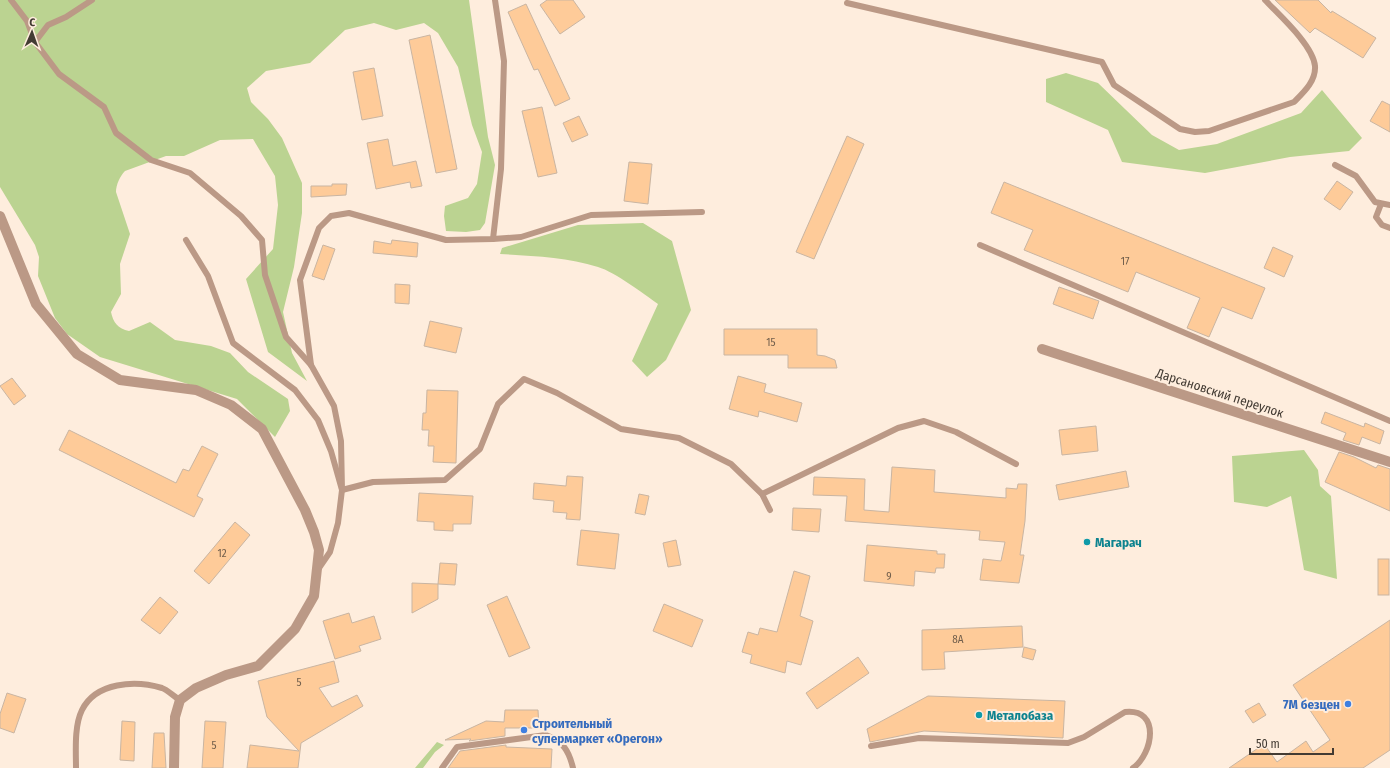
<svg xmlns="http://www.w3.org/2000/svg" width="1390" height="768" viewBox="0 0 1390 768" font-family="'Fira Sans Condensed',sans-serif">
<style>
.green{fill:#bbd391}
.building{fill:#fecb99;stroke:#c9b5a2}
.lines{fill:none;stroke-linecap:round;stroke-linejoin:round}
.service{stroke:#bb9986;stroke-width:6}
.minor{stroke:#bb9986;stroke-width:10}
.culture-dot{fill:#0f9aa8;stroke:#feeddd;stroke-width:1.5}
.shop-dot{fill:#3f7fe0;stroke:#feeddd;stroke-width:1.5}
.labels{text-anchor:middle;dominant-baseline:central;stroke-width:4;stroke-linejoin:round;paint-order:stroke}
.number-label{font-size:11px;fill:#725f4c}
.street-label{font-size:13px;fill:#433b33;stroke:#feeddd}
.culture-label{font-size:13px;font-weight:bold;fill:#0d838f;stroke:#feeddd;text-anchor:start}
.shop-label{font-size:13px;font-weight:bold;fill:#366cbe;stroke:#feeddd;text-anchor:end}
</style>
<rect width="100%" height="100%" fill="#feeddd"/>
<!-- green -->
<g class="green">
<path d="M 0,0 L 469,0 L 488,137 L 495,165 L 485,223 L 480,230 L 466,232 L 446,231 L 444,216 L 445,206 L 468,198 L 477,184 L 482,152 L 472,125 L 458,67 L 438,33 L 424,23 L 396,30 L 374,23 L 345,30 L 310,63 L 266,71 L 247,88 L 251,102 L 268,119 L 282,138 L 302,183 L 302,213 L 294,267 L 283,312 L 292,353 L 307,381 L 268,352 L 246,279 L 273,249 L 278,205 L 275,176 L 253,139 L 220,140 L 184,156 L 166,156 L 125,171 C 120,176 116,185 116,192 L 130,234 L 120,264 L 121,294 L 111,312 C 113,322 118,329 129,331 L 150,322 L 175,340 L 211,346 L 230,353 L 248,372 L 288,399 L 290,411 L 275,437 L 237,399 L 100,357 L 67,334 L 55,318 L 38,276 L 39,257 L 35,245 L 0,187 Z"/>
<polygon points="1066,73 1098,83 1152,135 1179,150 1217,144 1301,113 1322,90 1362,138 1349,151 1290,157 1205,173 1122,162 1108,130 1046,102 1046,79"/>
<path d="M 643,223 L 672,241 L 691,310 L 666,360 L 647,377 L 632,361 L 658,304 C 644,294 615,272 598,267 C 567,257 533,256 500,254 L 502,248 L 578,225 Z"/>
<polygon points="1304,450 1318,470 1320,486 1331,496 1337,579 1304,570 1291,496 1267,507 1234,502 1232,456"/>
<polygon points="437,742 444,745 435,752 423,768 415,768"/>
</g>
<!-- building -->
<g class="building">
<polygon points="547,0 573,0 585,17 560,34 540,5"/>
<polygon points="1275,0 1318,0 1331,13 1332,11 1376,38 1363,58 1315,28 1310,33"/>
<polygon points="526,4 570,99 555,106 538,69 534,70 508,12"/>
<polygon points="430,35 457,169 436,173 409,40"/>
<polygon points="374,68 383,116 362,120 353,72"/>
<polygon points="1382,101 1390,105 1390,132 1370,121"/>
<polygon points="542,107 557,173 538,177 522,111"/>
<polygon points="579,116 588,135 572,142 563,123"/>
<polygon points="847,136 864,144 814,259 796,252"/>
<polygon points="388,139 393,166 416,161 422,186 411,188 410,182 376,189 367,143"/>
<polygon points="629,162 652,164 648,204 624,201"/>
<polygon points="1337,181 1353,192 1340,210 1324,199"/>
<polygon points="1004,182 1265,288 1252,319 1222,307 1209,337 1187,328 1200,298 1136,272 1128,292 1024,250 1033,230 991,213"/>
<polygon points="332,184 347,184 346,195 311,197 311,186 332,186"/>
<polygon points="392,240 418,243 417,257 373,253 374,241 391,244"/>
<polygon points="323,245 335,249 324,280 312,276"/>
<polygon points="1273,247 1293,256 1284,277 1264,268"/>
<polygon points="395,284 410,285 409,304 395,303"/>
<polygon points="1059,287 1099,301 1093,319 1053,304"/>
<polygon points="430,321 462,328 456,353 424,346"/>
<polygon points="724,329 817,329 817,355 825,356 835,360 837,368 788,368 788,355 724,355"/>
<polygon points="738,376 766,384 764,392 802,403 797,422 759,411 758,417 729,409"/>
<polygon points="12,378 26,396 14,405 0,386"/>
<polygon points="427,390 458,391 456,463 433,462 434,446 428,446 429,430 422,430 423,413 426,413"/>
<polygon points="1325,412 1364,427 1365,423 1384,431 1380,444 1362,437 1359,445 1343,440 1346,433 1321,423"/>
<polygon points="1096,426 1098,451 1062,455 1059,430"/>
<polygon points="69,430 176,483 183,469 189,471 202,446 218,454 197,496 203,499 194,517 59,450"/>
<polygon points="1339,452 1354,457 1376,468 1378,465 1390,469 1390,511 1325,482"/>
<polygon points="892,467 935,470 934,492 1006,498 1006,488 1017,489 1018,484 1027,484 1025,521 1020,555 1024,555 1019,583 980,580 983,559 1001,561 1005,542 979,540 980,531 845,521 847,496 813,495 814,477 865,479 864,510 889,512"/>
<polygon points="1126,471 1129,487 1059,500 1056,485"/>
<polygon points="567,476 583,477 580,520 566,519 567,513 553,512 554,501 533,499 534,483 566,486"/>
<polygon points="419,493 473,496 471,524 453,524 453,531 434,530 434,522 417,521"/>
<polygon points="639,494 649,496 645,515 635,513"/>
<polygon points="793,508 821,509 819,532 792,530"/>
<polygon points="235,522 250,535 209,584 194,571"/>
<polygon points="581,530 619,534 615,569 577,565"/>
<polygon points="676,540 681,565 668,567 663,543"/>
<polygon points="867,545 937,551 937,554 945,554 944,568 936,568 935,573 915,571 914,586 864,581"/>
<rect x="1378" y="559" width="11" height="36"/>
<polygon points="440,563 457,564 455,585 438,584"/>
<polygon points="794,571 810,576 800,616 813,621 801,665 787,661 785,673 750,663 752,655 742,652 748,632 758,635 760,628 777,632"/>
<polygon points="412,583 438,584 438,599 412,613"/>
<polygon points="507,596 530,648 509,657 487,605"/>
<polygon points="160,597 178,612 160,634 141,620"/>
<polygon points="664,604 703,620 692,647 653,631"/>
<polygon points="349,613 352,623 374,616 381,639 359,646 361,651 335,659 323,621"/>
<polygon points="1390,620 1390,750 1363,768 1229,768 1264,744 1277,762 1306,741 1313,752 1330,740 1293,685"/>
<polygon points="1022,626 1023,647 944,652 945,669 922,670 922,630"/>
<polygon points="1024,647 1036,650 1033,660 1022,657"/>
<polygon points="858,657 869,673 817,709 806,693"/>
<polygon points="334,661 339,682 319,688 332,707 357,695 363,706 301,743 298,768 247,768 250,745 299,751 267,717 258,681"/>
<polygon points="7,693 26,699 14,733 0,728 0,714"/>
<polygon points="928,696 1065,701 1063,738 924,731 870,742 867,729"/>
<polygon points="1259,703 1266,715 1253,723 1245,711"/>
<polygon points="505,710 538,710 539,728 505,728 505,736 469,741 471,739 445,740 486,721 504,722"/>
<polygon points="122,721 135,722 134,761 120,760"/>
<polygon points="205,721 226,722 223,768 202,768"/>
<polygon points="154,733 164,733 166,768 152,768"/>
<polygon points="506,745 506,747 552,749 551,768 448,768 460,751"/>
</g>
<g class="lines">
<!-- service -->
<g class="service">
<polyline points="11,0 27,21 35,42 59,74 104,107 116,133 151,160 190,173 241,216 262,240 265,275 286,337 311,365 334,406 341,441 342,490 338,523 330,552 319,568"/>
<path d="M 847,3 L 1102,62 L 1114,85 L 1180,129 L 1195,132 L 1209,131 L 1294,102 C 1304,92 1316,81 1315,66 C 1313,45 1279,15 1265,0"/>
<polyline points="35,42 48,25 66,17 92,0"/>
<polyline points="1335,165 1356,176 1375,202 1390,205"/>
<polyline points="1381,204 1376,217 1382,225 1390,228"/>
<polyline points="493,239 501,169 504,61 495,0"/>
<polyline points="186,240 208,276 233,343 295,390 318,420 331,451 342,490 373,482 445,480 480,449 498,404 524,379 557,393 621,429 679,438 731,464 762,494 770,510"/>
<polyline points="980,245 1390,421"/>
<polyline points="311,365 300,280 319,228 331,216 349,213 446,240 493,239 521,237 591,215 702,212"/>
<polyline points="762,494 898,428 924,421 956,432 1016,464"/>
<path d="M 871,746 L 919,738 L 1068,743 L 1084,737 L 1125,712 C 1161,708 1153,754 1133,768"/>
<path d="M 76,768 C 76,751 74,726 82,710 C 96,682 135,680 162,688 C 168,690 174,697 180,700"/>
<path d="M 442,768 L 457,747 L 546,735 C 563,741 569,751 573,768"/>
</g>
<!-- minor -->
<g class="minor">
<polyline points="0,216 36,304 77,354 120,380 196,390 231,405 262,429 305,510 314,532 319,550 314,596 295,629 258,666 226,675 196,688 180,700 175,717 174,768"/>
<polyline points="1042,349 1390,462"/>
</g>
</g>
<!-- markers -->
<g class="culture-dot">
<circle cx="1087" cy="542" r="4"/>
<circle cx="979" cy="715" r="4"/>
</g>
<g class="shop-dot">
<circle cx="1348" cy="704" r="4"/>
<circle cx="524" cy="730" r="4"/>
</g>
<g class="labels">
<!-- number labels -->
<g class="number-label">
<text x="1125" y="261">17</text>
<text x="771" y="342">15</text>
<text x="222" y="553">12</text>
<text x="889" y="576">9</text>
<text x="958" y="639">8А</text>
<text x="299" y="682">5</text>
<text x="214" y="745">5</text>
</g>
<!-- street labels -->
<g class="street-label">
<text transform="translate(1220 393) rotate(18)">Дарсановский переулок</text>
</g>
<!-- culture labels -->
<g class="culture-label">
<text x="1095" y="542">Магарач</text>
<text x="987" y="715">Металобаза</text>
</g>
<!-- shop labels -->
<g class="shop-label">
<text x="1340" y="704">7М безцен</text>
<text x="532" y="723" text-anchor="start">Строительный<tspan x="532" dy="15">супермаркет «Орегон»</tspan></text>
</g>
</g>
<!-- north arrow -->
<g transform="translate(32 32) rotate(2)" stroke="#feeddd" stroke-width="3" paint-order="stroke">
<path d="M0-3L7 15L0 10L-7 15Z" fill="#433b33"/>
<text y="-6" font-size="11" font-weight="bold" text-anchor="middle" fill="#433b33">С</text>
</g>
<!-- scale -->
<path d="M1250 748v6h83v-6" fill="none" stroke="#433b33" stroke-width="2"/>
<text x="1256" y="748" font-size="12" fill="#433b33" stroke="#feeddd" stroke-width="3" paint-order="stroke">50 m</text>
</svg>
